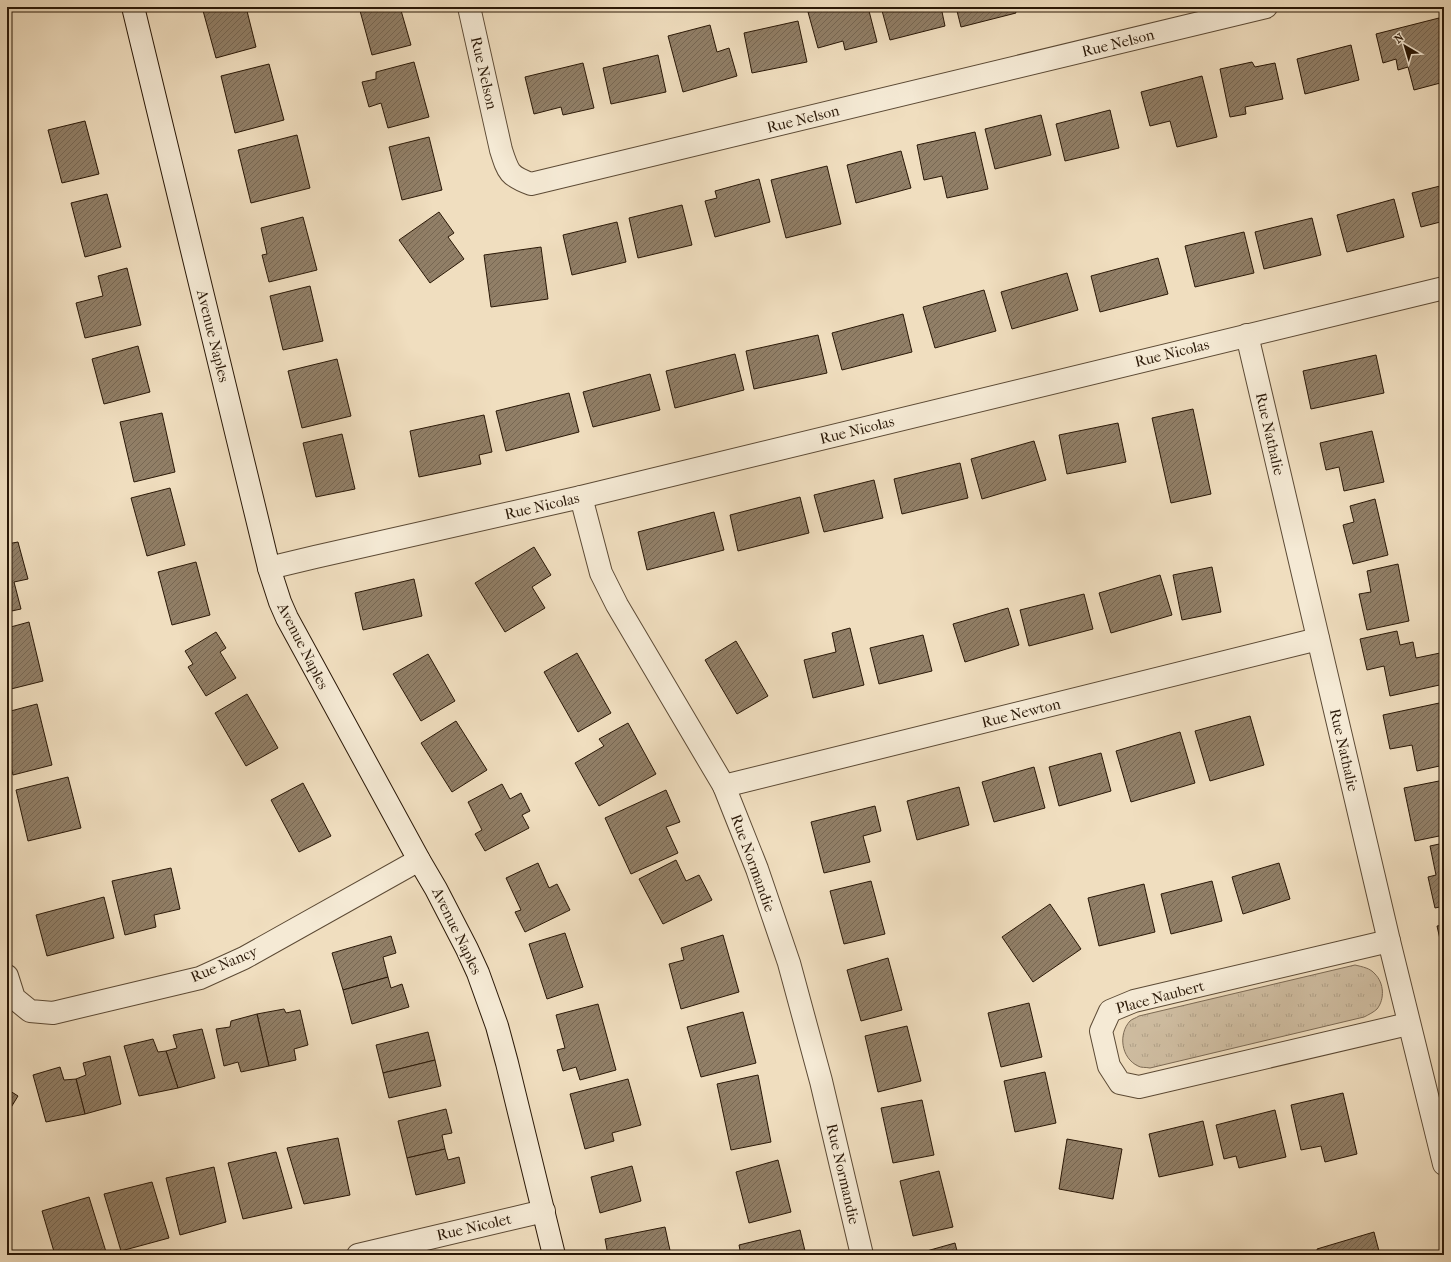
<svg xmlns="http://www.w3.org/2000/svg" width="1451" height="1262" viewBox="0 0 1451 1262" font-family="'IM FELL French Canon',serif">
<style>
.grass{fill:url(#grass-tufts);stroke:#7c6a54}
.building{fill:url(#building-hatch);stroke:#2a1807}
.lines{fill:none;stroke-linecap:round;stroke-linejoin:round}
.street-casing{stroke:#5c4a35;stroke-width:24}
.secondary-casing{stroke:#2a1807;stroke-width:24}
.street{stroke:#f5ead5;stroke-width:22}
.secondary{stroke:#f5ead5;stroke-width:22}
.labels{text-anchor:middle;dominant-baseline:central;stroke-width:3;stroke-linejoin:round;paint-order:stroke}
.street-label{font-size:15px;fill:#2a1807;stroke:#f5ead5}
</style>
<defs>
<pattern id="grass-tufts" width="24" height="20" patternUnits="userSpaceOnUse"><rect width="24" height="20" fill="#cebca0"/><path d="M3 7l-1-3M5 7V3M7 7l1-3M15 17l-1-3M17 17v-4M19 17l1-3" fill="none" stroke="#b1a188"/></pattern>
<pattern id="building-hatch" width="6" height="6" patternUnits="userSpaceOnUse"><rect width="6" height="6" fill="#917f67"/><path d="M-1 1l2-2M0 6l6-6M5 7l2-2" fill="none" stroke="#776753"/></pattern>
</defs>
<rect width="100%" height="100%" fill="#f0debf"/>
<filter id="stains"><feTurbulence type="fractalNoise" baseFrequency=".005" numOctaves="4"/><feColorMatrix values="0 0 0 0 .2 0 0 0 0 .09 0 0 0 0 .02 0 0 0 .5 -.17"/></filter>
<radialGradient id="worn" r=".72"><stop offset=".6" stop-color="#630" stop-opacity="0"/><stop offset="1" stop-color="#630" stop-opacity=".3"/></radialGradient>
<!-- grass -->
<path class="grass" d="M 1355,965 C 1363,967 1370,968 1375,974 C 1384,983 1385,999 1377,1009 C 1374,1012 1368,1015 1364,1017 L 1150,1068 C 1146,1067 1141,1068 1138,1066 C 1121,1058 1118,1034 1130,1021 C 1132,1019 1136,1018 1139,1016 Z"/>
<!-- building -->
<g class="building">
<polygon points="202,7 246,7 256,47 216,58"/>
<polygon points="359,7 400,7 411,45 372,55"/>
<polygon points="828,7 868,7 877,42 845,50 843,41 818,48 808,12"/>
<polygon points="881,7 941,7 945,26 890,40"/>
<polygon points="956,7 1014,7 1016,13 961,27"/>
<polygon points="1439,18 1444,38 1444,82 1414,90 1408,67 1398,70 1396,59 1383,63 1376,34"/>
<polygon points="798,21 807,62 752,73 744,33"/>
<polygon points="710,25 717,52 729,48 737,76 683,92 668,36"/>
<polygon points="1351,45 1359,80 1305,94 1297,59"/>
<polygon points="658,55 666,92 611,104 603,68"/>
<polygon points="414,62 429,117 388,128 381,103 369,107 362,82 376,79 376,72"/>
<polygon points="1252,62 1255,67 1275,63 1283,99 1245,107 1246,114 1230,117 1220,69"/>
<polygon points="583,63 594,108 563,115 561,107 534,114 525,77"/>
<polygon points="269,64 284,120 235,133 221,76"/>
<polygon points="1202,76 1217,137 1177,147 1170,121 1150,126 1141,92"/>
<polygon points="1110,110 1119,148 1065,161 1056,124"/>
<polygon points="1041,115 1051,155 995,169 985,129"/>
<polygon points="85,121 99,174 62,183 48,130"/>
<polygon points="975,132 988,189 947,198 942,176 924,180 917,145"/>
<polygon points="297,135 310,188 251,203 238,150"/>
<polygon points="429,137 442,190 402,200 389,147"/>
<polygon points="901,151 911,188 856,203 847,165"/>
<polygon points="827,166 841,224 786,238 771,180"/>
<polygon points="759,179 770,222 715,237 705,201 717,198 715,191"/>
<polygon points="1444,185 1444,221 1421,227 1412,193"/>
<polygon points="107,194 121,247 85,257 71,203"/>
<polygon points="1394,199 1404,237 1347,252 1337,215"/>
<polygon points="682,205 692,245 638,258 629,218"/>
<polygon points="439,212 454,233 448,237 464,259 430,283 399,240"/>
<polygon points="303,217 317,270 269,282 262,255 267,254 261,228"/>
<polygon points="1312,218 1321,255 1264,269 1255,232"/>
<polygon points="617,222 626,262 572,275 563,235"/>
<polygon points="1244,232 1254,273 1195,287 1185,246"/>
<polygon points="541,247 548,299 491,307 484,255"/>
<polygon points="1158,258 1168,294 1100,312 1091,276"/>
<polygon points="127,268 141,325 85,338 76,303 103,296 98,276"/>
<polygon points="1067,273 1078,310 1012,329 1001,292"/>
<polygon points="310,286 323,341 283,350 270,296"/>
<polygon points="984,290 996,331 935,348 923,307"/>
<polygon points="903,314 912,352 842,370 832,333"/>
<polygon points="818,335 827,373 754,389 746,351"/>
<polygon points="138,346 150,392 104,404 92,359"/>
<polygon points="735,354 744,390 675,408 666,371"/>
<polygon points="1376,355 1384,393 1311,409 1303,371"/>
<polygon points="337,359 351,416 302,428 288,371"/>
<polygon points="650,374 660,410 593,427 583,392"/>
<polygon points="569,393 579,432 506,451 496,411"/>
<polygon points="1193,409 1211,494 1171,503 1152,418"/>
<polygon points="162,413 175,472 134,482 120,422"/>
<polygon points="484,415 492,452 479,455 481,464 419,477 410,431"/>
<polygon points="1118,423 1126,462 1067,474 1059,435"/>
<polygon points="1372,431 1384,482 1344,491 1339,467 1326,470 1320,443"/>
<polygon points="342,434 355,489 316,497 303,443"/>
<polygon points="1034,441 1046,480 982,499 971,459"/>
<polygon points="960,463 968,498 902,514 894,479"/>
<polygon points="874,480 883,518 824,532 814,495"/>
<polygon points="170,488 185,545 147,556 131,498"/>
<polygon points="800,497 809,533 738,551 730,515"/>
<polygon points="1375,499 1388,555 1353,564 1343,525 1354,522 1350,506"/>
<polygon points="714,512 724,550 647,570 638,532"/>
<polygon points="18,542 28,579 14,582 21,609 7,612 7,544"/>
<polygon points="534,547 551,575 532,587 545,608 505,632 475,583"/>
<polygon points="196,562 210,615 172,625 158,572"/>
<polygon points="1398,564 1409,621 1367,630 1359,594 1371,592 1367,571"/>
<polygon points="1212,567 1221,612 1182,620 1173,575"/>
<polygon points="1160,575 1172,615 1111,633 1099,593"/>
<polygon points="414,579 422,616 363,630 355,593"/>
<polygon points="1084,594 1093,629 1029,646 1020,610"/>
<polygon points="1008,608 1019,645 965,662 953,624"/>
<polygon points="29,622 43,681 7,690 7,628"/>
<polygon points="850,628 864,685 813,698 804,660 836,652 832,633"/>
<polygon points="1397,631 1400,645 1413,642 1416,658 1440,653 1444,670 1444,684 1390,696 1384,666 1367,670 1360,639"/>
<polygon points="216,632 226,648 220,652 236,678 206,696 188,667 193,664 185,651"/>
<polygon points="923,635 932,671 879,684 870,648"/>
<polygon points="736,641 768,696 737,714 705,660"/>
<polygon points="577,653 611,713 578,732 544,672"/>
<polygon points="428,654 455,701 421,721 393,674"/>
<polygon points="247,694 278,748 246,766 215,713"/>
<polygon points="1444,702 1444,765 1417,771 1412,745 1390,749 1383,715"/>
<polygon points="37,704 52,765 13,775 7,750 7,745 12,743 7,723 7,712"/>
<polygon points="1250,716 1264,765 1210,781 1195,731"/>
<polygon points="456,721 487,770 452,792 421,743"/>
<polygon points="628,723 656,774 599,806 575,763 604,746 599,739"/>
<polygon points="1180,732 1195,783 1131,802 1116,751"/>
<polygon points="1101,753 1111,791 1059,806 1049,767"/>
<polygon points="1034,767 1045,808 994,822 982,782"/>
<polygon points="68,777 81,828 28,841 16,790"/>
<polygon points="1444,780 1444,835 1415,841 1404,788"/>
<polygon points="303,783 331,836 299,852 271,800"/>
<polygon points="502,784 510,799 521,793 530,811 522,815 529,828 485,851 475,834 482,830 468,802"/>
<polygon points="959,787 969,825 917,840 907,801"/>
<polygon points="666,790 680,822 666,827 678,853 631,874 605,818"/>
<polygon points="875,806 881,831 863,836 870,862 824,873 811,822"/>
<polygon points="1444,843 1444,906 1435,908 1428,877 1436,875 1430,846"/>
<polygon points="676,860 686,881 699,875 712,900 663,924 639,879"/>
<polygon points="538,863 549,888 557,884 570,910 525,932 515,912 521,910 506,878"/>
<polygon points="1279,863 1290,899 1243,914 1232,877"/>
<polygon points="171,868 180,909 154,915 156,927 125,935 112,881"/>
<polygon points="871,881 885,934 844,944 830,891"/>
<polygon points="1212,881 1222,921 1171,934 1161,894"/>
<polygon points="1144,884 1155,932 1099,946 1088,898"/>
<polygon points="104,897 114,938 47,956 36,915"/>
<polygon points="1050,904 1081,949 1033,982 1002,937"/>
<polygon points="1444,925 1444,957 1437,926"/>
<polygon points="565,933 583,987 547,999 529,944"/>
<polygon points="723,935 739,992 681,1009 669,964 684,960 681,948"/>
<polygon points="391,936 396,953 383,957 388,977 343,990 332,953"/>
<polygon points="888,958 902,1010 861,1021 847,970"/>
<polygon points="388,977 391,988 402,984 409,1007 352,1024 343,990"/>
<polygon points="1029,1003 1042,1057 1001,1067 988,1013"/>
<polygon points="598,1004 616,1070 580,1080 576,1067 563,1071 557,1050 565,1048 556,1015"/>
<polygon points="284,1009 286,1013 300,1010 308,1045 294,1049 296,1060 269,1066 257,1014"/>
<polygon points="743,1012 756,1063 701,1077 687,1027"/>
<polygon points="257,1014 269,1066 241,1072 238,1062 224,1066 216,1029 230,1027 231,1021"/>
<polygon points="907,1026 921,1081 878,1092 865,1036"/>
<polygon points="202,1029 215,1078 178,1088 166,1051 177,1048 173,1035"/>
<polygon points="428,1032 435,1060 383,1073 376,1045"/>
<polygon points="153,1039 158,1052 166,1051 178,1088 139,1096 124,1046"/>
<polygon points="110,1056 121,1104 85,1114 76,1079 86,1075 83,1063"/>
<polygon points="435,1060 441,1086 389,1098 383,1073"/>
<polygon points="60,1067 64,1080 76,1079 85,1114 46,1122 33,1075"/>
<polygon points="1045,1072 1056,1123 1015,1132 1004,1081"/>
<polygon points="758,1075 771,1142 731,1150 717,1084"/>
<polygon points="628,1079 641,1125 612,1133 614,1141 585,1149 570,1094"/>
<polygon points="7,1089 18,1096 7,1114"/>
<polygon points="1343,1093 1357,1154 1325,1162 1321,1146 1301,1150 1291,1105"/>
<polygon points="922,1100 934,1155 893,1163 881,1108"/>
<polygon points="446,1109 452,1133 442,1135 445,1149 407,1158 398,1121"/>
<polygon points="1275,1110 1286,1157 1239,1168 1236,1156 1224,1159 1216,1125"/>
<polygon points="1203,1121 1213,1165 1159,1177 1149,1134"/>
<polygon points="338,1138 350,1195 304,1204 287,1148"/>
<polygon points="1067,1139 1122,1149 1113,1199 1059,1189"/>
<polygon points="445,1149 448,1160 459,1157 465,1183 416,1195 407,1158"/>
<polygon points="276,1152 292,1208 243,1219 228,1163"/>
<polygon points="778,1160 791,1212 749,1223 736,1172"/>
<polygon points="632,1166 641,1201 600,1213 591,1177"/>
<polygon points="214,1167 226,1222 180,1235 166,1178"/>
<polygon points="939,1171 953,1227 913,1236 900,1181"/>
<polygon points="152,1182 169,1238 121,1251 104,1194"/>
<polygon points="89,1197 107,1255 55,1255 42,1211"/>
<polygon points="665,1227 671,1255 608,1255 605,1239"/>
<polygon points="800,1230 806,1255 741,1255 739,1245"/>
<polygon points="1374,1232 1380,1255 1318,1255 1317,1249"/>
<polygon points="955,1243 958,1255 916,1255 916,1254"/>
<polygon points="7,1251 14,1255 7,1255"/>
</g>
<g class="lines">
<defs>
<g id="street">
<path d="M 469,7 L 501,150 C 508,172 509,176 531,184 L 1266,7"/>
<polyline points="1247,335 1389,941 1444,1164"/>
<polyline points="581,497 601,573 617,605 724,786 757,869 789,963 821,1081 862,1255"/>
<polyline points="269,568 315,557 581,497 1444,288"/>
<polyline points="724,786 1318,639"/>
<polyline points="1389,941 1134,1001 1110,1011 1101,1031 1109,1066 1120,1083 1139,1087 1408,1024"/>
<polyline points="7,976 14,998 30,1011 53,1013 200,978 244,958 419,860"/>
<polyline points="358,1255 544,1211"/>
</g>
<polyline id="secondary" points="133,7 269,568 280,602 287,618 419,860 436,889 467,949 478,973 497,1026 507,1063 554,1255"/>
</defs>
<!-- street casing -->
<use href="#street" class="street-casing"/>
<!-- secondary casing -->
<use href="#secondary" class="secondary-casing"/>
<!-- street -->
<use href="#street" class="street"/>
<!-- secondary -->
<use href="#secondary" class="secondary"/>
</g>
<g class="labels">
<!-- street labels -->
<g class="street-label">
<text transform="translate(1118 43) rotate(-14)">Rue Nelson</text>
<text transform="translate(484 73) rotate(77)">Rue Nelson</text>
<text transform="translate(803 119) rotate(-14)">Rue Nelson</text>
<text transform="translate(213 336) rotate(76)">Avenue Naples</text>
<text transform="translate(1172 353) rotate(-14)">Rue Nicolas</text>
<text transform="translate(857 430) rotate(-14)">Rue Nicolas</text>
<text transform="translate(1270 434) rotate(77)">Rue Nathalie</text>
<text transform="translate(542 506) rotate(-13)">Rue Nicolas</text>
<text transform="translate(303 646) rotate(63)">Avenue Naples</text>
<text transform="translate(1021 713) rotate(-14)">Rue Newton</text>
<text transform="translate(1344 750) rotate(77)">Rue Nathalie</text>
<text transform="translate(753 863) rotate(70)">Rue Normandie</text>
<text transform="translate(457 931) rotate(64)">Avenue Naples</text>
<text transform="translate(224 964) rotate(-23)">Rue Nancy</text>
<text transform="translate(1160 997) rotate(-15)">Place Naubert</text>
<text transform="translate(843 1174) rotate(77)">Rue Normandie</text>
<text transform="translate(474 1227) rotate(-13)">Rue Nicolet</text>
</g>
</g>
<!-- margin -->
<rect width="1451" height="1262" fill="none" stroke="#f0debf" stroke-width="24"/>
<rect x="8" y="8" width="1435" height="1246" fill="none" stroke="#2a1807" stroke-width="2"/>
<rect x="12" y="12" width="1427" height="1238" fill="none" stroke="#2a1807"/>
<!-- north arrow -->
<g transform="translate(1405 46) rotate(322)" stroke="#f5ead5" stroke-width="3" paint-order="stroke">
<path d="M0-3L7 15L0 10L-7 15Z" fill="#2a1807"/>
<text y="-6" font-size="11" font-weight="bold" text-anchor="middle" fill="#2a1807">N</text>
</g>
<rect width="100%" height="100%" filter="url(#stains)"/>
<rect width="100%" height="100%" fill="url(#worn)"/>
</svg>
